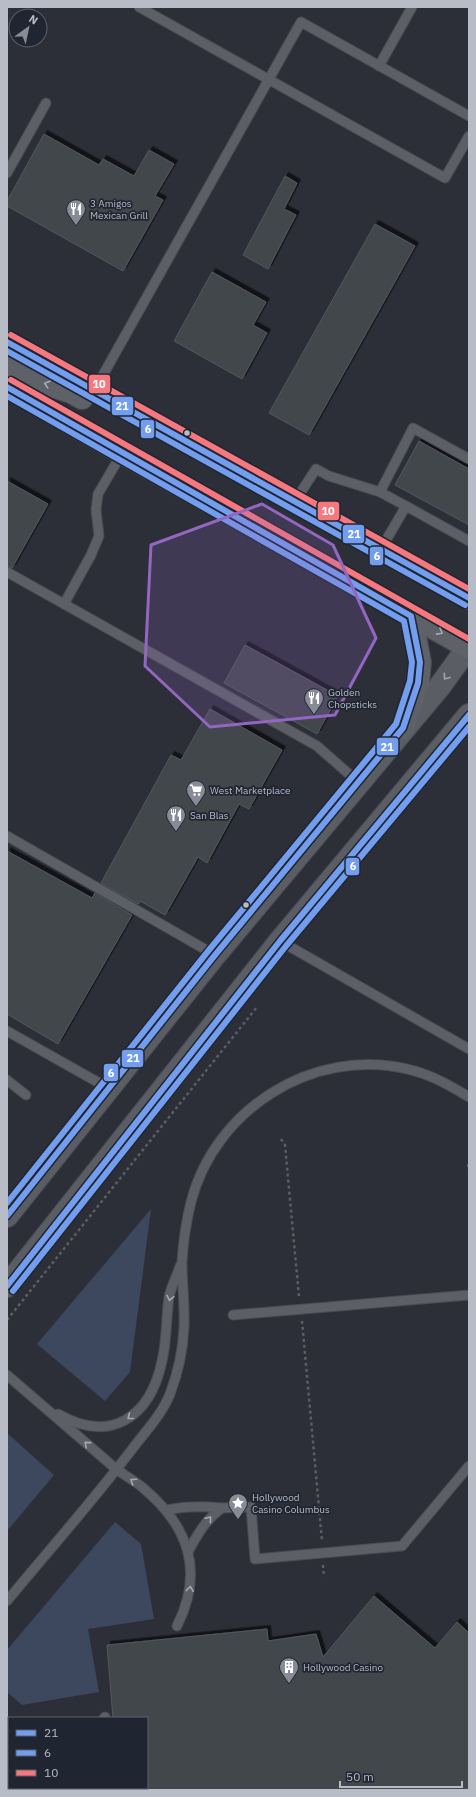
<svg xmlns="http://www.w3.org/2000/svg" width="476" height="1797" viewBox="0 0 476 1797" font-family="'IBM Plex Sans',sans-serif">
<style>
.water{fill:#3d485f}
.building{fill:#43464c;stroke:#54575f;filter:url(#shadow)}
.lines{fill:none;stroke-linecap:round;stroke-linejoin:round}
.lane-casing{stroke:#484b50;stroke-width:11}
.secondary-casing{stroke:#474a51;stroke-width:24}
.primary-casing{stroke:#474a51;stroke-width:24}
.path{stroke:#5a5e62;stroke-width:2.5;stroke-dasharray:3 3;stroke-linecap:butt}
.lane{stroke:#5c5f65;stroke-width:9}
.secondary{stroke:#5a5d64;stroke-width:22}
.primary{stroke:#5e6167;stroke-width:22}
.bus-1-casing{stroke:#202631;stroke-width:9}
.bus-2-casing{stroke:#202631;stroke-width:9}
.bus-3-casing{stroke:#202631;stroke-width:9}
.bus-1{stroke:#739eef;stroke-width:6}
.bus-2{stroke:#739eef;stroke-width:6}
.bus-3{stroke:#f7777e;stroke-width:6}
.oneway{stroke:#a5aab4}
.oneway2{stroke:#a0a4ae}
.oneway3{stroke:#a5a9b3}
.marked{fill:#9366c2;fill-opacity:0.2;stroke:#9366c2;stroke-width:3;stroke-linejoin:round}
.bus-dot{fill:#b7bcc7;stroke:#202631;stroke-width:1.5}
.labels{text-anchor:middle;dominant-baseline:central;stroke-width:3.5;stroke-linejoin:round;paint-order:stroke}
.poi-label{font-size:10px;fill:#b7bcc7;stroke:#202631;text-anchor:start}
.line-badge{stroke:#202631;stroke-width:1.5}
.badge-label{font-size:11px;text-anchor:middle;font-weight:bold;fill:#fff}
</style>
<defs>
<filter id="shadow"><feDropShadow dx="3.5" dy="-3.5" stdDeviation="0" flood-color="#0009"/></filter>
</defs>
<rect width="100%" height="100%" fill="#2c2f37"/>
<!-- water -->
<g class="water">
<polygon points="151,1209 130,1372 105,1401 37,1344"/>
<polygon points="7,1433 54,1475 7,1531"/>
<polygon points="115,1522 141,1544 154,1619 88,1629 99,1692 22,1705 7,1692 7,1650"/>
</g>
<!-- building -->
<g class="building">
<polygon points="44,134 99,165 103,159 134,176 149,150 174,164 155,196 163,200 123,271 7,206 7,201"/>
<polygon points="285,176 297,183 284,209 296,215 268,269 243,255"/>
<polygon points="375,224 415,246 309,435 269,413"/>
<polygon points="212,272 266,302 253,325 267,333 242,379 174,341"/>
<polygon points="419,441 469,469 469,525 395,485"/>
<polygon points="7,481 48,504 12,568 7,566"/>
<polygon points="245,645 338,696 317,734 224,683"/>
<polygon points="210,709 282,750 249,809 239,804 207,863 198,857 165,915 140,901 138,904 101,883 171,755 181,760"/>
<polygon points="7,851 92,898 95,893 132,915 58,1044 7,1014"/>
<polygon points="374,1596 435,1648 457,1622 469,1633 469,1790 147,1790 147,1718 113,1718 107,1645 267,1629 268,1641 316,1634 323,1657"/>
</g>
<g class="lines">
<defs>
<g id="lane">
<polyline points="139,7 445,178 469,136"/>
<polyline points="379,66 412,7"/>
<polyline points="7,173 46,103"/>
<polyline points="94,391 301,22 469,116"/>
<polyline points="122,453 98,494 96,510 99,536 91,555 64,604 317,746 358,782"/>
<polyline points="295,501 316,469 329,476 380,492"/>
<polyline points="406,506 469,541"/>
<polyline points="381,549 406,506 380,492 413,428 469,459"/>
<polyline points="7,572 64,604"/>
<polyline points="7,836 215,955"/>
<polyline points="280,941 469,1049"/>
<polyline points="7,1031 108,1088"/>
<polyline points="7,1080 26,1095"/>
<polyline points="233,1315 469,1295"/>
<path d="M 7,1375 C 41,1404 74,1433 108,1462 C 118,1472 131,1478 142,1487 C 188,1525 205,1570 177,1626"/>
<path d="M 58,1414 C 110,1444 150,1418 162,1361 C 167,1340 166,1318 169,1297 C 171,1287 177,1276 180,1266"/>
<polyline points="222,1508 251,1507 255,1559 402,1546 469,1466"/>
<path d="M 167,1510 C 186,1506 203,1506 222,1508 C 206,1519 197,1535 188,1552"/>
<path d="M 7,1601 C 49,1550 93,1501 133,1448 C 146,1431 162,1414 170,1394 C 178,1373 183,1349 184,1327 C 185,1305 182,1284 182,1262 C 183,1245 187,1218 191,1202 C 215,1109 313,1047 407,1069 C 430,1074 449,1085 469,1097"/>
<polyline points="104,1718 105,1717"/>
<polyline points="7,1725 9,1726"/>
</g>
<g id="secondary">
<polyline points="7,1216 215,955 440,686 469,646"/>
<polyline points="7,1286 280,941 469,715"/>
</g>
<g id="primary">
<polyline points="7,342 469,598"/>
<polyline points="7,366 28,378 71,392 82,398"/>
<polyline points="7,387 122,453 469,648"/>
<polyline points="403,728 418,683 420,662 411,616"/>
</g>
</defs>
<!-- lane casing -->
<use href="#lane" class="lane-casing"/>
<!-- secondary casing -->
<use href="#secondary" class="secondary-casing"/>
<!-- primary casing -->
<use href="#primary" class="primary-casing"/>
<!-- path -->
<g class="path">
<polyline points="281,1139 285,1145 299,1297"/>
<polyline points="468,1164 469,1171"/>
<polyline points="7,1320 257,1007"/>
<polyline points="302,1321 322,1541"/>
<polyline points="323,1565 324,1577"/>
</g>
<!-- lane -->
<use href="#lane" class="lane"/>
<!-- secondary -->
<use href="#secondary" class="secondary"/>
<!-- primary -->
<use href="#primary" class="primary"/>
<defs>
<g id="bus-1">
<polyline points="7,342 469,598"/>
<polyline points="7,387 411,616 420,662 418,683 403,728 215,955 7,1216"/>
<polyline points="7,1286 280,941 469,715"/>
</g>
<g id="bus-2">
<polyline points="7,351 465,605"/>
<polyline points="7,396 404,621 412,662 410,681 396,724 209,950 7,1203"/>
<polyline points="13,1291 286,946 469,727"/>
</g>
<g id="bus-3">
<polyline points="11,335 469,589"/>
<polyline points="11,380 469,639"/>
</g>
</defs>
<!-- bus-1 casing -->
<use href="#bus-1" class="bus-1-casing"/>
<!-- bus-2 casing -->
<use href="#bus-2" class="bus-2-casing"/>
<!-- bus-3 casing -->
<use href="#bus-3" class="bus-3-casing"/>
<!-- bus-1 -->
<use href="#bus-1" class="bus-1"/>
<!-- bus-2 -->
<use href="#bus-2" class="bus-2"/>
<!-- bus-3 -->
<use href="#bus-3" class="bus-3"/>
</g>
<!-- one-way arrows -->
<defs><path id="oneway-chevron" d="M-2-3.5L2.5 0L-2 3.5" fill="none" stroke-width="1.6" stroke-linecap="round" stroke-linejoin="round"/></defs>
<g class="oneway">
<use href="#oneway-chevron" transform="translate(47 384) rotate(-162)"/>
<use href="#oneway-chevron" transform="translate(440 632) rotate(29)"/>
</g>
<use class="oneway2" href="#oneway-chevron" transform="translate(446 677) rotate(126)"/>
<g class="oneway3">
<use href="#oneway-chevron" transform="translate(170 1298) rotate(101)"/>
<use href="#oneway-chevron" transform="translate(130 1417) rotate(142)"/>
<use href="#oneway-chevron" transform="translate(87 1444) rotate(-139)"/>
<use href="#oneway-chevron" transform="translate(133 1481) rotate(-146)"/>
<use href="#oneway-chevron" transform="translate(209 1519) rotate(-50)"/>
<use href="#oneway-chevron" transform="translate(190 1589) rotate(-83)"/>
</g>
<!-- marked area -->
<path class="marked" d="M 262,504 L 333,545 L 376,638 L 335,715 L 210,727 L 145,666 L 151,545 Z"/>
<!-- icons -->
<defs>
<symbol id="restaurant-pin" viewBox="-11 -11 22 30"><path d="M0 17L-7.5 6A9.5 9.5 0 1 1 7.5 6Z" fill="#868b95" stroke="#202631"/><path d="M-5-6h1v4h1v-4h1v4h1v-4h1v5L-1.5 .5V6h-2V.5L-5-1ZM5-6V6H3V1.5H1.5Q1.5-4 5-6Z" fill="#fff"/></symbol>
<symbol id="supermarket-pin" viewBox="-11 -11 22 30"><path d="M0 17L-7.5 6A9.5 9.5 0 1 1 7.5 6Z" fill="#868b95" stroke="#202631"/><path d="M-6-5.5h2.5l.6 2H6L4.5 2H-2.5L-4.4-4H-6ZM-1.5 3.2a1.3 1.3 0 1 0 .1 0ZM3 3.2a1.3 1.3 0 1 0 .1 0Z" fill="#fff"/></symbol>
<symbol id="sight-pin" viewBox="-11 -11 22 30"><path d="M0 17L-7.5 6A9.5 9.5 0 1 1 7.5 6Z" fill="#868b95" stroke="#202631"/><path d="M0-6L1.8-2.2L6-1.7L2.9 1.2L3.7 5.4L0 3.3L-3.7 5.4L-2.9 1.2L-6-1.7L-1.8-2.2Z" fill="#fff"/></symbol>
<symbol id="building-pin" viewBox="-11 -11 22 30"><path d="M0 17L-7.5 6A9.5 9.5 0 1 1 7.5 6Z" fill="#868b95" stroke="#202631"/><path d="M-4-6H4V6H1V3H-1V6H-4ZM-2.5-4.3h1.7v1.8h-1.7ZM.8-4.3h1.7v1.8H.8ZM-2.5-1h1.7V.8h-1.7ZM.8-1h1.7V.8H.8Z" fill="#fff"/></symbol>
</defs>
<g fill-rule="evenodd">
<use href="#restaurant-pin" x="65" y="198" width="22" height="30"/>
<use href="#restaurant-pin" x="303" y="687" width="22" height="30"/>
<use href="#supermarket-pin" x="185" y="779" width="22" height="30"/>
<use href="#restaurant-pin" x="165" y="804" width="22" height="30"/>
<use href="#sight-pin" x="227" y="1492" width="22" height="30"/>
<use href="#building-pin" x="278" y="1656" width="22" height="30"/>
</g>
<!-- markers -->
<g class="bus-dot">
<circle cx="187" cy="433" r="3.5"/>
<circle cx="246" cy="905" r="3.5"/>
</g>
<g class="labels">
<!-- poi labels -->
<g class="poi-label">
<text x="90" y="203">3 Amigos<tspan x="90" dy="12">Mexican Grill</tspan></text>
<text x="328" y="692">Golden<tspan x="328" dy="12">Chopsticks</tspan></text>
<text x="210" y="790">West Marketplace</text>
<text x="190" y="815">San Blas</text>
<text x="252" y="1497">Hollywood<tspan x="252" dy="12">Casino Columbus</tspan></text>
<text x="303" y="1667">Hollywood Casino</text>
</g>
</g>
<g class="line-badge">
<rect x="88" y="374" width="23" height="20" rx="4" fill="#f7777e"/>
<rect x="111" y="396" width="23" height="20" rx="4" fill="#739eef"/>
<rect x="140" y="419" width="15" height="20" rx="4" fill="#739eef"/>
<rect x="317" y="501" width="23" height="20" rx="4" fill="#f7777e"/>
<rect x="342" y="524" width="23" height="20" rx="4" fill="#739eef"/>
<rect x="369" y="546" width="15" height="20" rx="4" fill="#739eef"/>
<rect x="376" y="737" width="23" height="19" rx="4" fill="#739eef"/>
<rect x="345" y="857" width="15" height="19" rx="4" fill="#739eef"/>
<rect x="121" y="1049" width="23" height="19" rx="4" fill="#739eef"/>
<rect x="103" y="1063" width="16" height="19" rx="4" fill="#739eef"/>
</g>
<g class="badge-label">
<text x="99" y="388">10</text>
<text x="122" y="410">21</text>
<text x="148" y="433">6</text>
<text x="328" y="515">10</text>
<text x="354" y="538">21</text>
<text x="377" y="560">6</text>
<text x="387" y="751">21</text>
<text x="353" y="870">6</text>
<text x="133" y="1062">21</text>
<text x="111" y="1077">6</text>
</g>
<!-- border -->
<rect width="476" height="1797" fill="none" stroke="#b7bcc7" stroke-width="16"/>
<!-- legend -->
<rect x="8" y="1717" width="140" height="72" fill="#202631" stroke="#5c626d"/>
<rect x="16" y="1730" width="20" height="6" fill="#739eef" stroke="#5c626d"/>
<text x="44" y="1737" font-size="12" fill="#b7bcc7">21</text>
<rect x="16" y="1750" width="20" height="6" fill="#739eef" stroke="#5c626d"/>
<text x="44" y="1757" font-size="12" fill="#b7bcc7">6</text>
<rect x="16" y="1770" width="20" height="6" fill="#f7777e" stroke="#5c626d"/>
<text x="44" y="1777" font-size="12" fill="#b7bcc7">10</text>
<!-- north arrow -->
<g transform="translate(28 28) rotate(33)"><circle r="19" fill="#202631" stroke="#5c626d"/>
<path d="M0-3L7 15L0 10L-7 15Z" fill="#868b95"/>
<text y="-6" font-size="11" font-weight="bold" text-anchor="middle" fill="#b7bcc7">N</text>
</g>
<!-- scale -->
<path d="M340 1781v6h122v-6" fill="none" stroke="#b7bcc7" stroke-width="2"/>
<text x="346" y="1781" font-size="12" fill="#b7bcc7" stroke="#202631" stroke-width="3" paint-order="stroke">50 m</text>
</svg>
